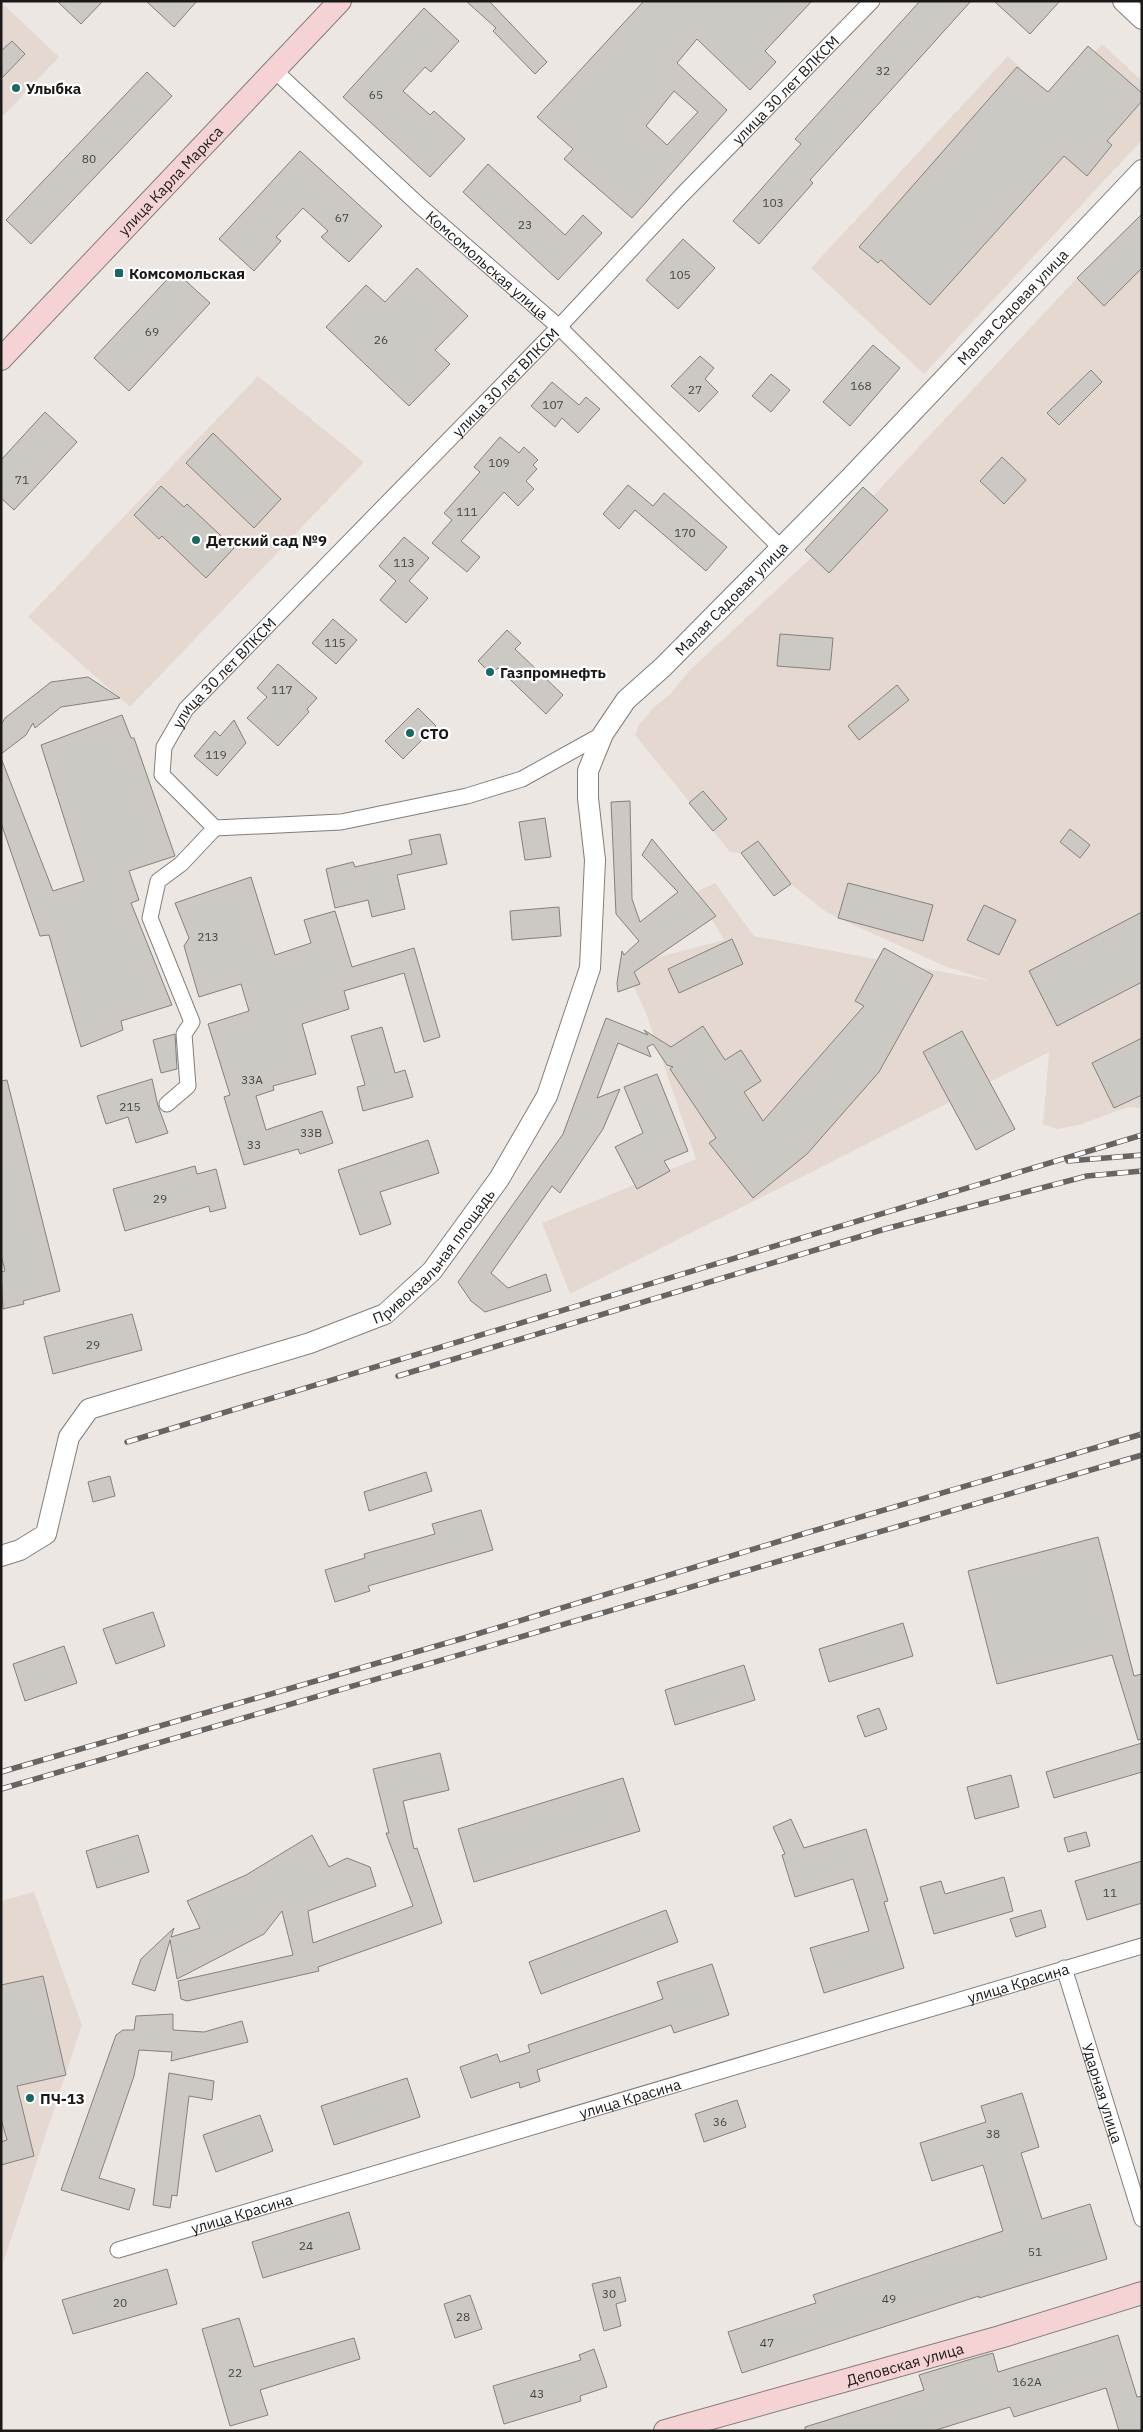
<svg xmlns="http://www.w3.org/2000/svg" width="1143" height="2432" viewBox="0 0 1143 2432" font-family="'IBM Plex Sans',sans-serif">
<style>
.built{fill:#e5d8d1}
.building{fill:#ccc9c4;stroke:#84817d;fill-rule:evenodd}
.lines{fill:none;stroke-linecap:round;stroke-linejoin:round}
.minor-casing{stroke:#837d7b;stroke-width:17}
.tertiary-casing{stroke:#837d7b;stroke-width:22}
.secondary-casing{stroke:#837d7b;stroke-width:24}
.minor{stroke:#fff;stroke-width:15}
.tertiary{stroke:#fff;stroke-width:20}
.secondary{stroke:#f5d3d4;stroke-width:22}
.rail-casing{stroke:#676462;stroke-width:5.5}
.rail{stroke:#fff;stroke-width:4;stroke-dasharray:11;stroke-linecap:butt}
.poi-dot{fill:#1a6765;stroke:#fff;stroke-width:2}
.labels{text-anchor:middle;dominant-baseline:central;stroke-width:4.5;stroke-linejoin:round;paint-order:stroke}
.number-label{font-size:12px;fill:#474543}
.poi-label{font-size:15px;font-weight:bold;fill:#1b1918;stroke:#fff;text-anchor:start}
.street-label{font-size:15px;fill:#1b1918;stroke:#fff}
</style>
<rect width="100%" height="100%" fill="#ede7e4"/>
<!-- built -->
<g class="built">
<polygon points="1,2 59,57 1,118"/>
<polygon points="1102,44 1142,81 1142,140 924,374 811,268 1008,56 1052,98"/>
<polygon points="1142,214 1142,1108 1128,1107 1079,1125 1057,1129 1043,1124 1049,1052 570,1294 542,1223 696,1159 646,1013 624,966 724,940 696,892 715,883 754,936 991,981 947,967 838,918 826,912 791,884 774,896 741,853 730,852 635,735 639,725 653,708 669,695 690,670 812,557 873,496 1077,278"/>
<polygon points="258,376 364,462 130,707 28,617"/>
<polygon points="34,1892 82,2025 1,2269 1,1901"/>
</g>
<!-- building -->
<g class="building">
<polygon points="57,1 103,1 81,24"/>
<polygon points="146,1 197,1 174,27"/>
<polygon points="466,1 489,1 547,62 535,74 493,31 496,28"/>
<path d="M 644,1 L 812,1 L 765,51 L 776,62 L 750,90 L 697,39 L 677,63 L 727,110 L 632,218 L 564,159 L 573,149 L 537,117 ZM 674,91 L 698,112 L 667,145 L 646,126 Z"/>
<polygon points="920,1 971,1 810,180 813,183 759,244 733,221 801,144 795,139"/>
<polygon points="994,1 1060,1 1030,34"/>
<polygon points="424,8 459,41 431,72 425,67 403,91 430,115 434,111 465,139 430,177 343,97"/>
<polygon points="12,41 25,54 1,79 1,51"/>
<polygon points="1088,46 1142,93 1142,101 1107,141 1112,145 1087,176 1064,156 930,305 881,260 878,263 859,247 1017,67 1048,92"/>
<polygon points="147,72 172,96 31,244 6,220"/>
<polygon points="300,151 382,226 349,262 321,237 328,231 303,208 276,237 281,241 254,271 219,239"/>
<polygon points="488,164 565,235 583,215 602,233 558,280 463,192"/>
<polygon points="1142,214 1142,268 1104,306 1077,278"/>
<polygon points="683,239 715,268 678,309 646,280"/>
<polygon points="417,268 468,316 435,350 450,364 409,406 326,327 366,285 385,302"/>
<polygon points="175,271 210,303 129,391 94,358"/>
<polygon points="873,345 900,368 850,426 823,402"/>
<polygon points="700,356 714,368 705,379 718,392 699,412 671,386"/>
<polygon points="1091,370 1102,382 1059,425 1047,413"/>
<polygon points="771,374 790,390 771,412 752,396"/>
<polygon points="552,382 579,405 586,397 600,409 578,433 562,418 555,427 531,406"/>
<polygon points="45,412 77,442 14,510 1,498 1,460"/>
<polygon points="213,433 281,499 254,528 186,463"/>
<polygon points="500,437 519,453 524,447 538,460 533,465 537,469 526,481 534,489 518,506 504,492 461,541 480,557 467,572 432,543 452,520 444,513 480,472 474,467"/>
<polygon points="1002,457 1026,480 1004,504 980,481"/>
<polygon points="628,485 653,506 664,493 727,547 706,571 635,510 619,529 603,514"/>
<polygon points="161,486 184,507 187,504 234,548 206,578 162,536 159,539 134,515"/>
<polygon points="863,487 888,510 829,573 805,550"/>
<polygon points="404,537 429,558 409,581 428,598 406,623 380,600 396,581 379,566"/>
<polygon points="333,619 357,640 336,664 312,643"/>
<polygon points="507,630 521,643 515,649 563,695 546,714 498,668 491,674 478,661"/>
<polygon points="780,634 833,638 830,670 777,666"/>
<polygon points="278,664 317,698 307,709 309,712 278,746 247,718 267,697 257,688"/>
<polygon points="88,677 120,698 61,707 35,728 33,723 26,735 1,754 1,725 5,718 51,682"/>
<polygon points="897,685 909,700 859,740 848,726"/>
<polygon points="418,708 436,726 403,759 385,741"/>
<polygon points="122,715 131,738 134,738 175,856 129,871 139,900 131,903 172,1005 121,1021 123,1030 81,1047 49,935 40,936 1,823 1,758 53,891 84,881 41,745"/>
<polygon points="234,720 246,743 217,776 194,756 215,731 220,736"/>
<polygon points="703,791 727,819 713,831 689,803"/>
<polygon points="630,801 632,899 640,922 678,892 642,855 652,839 716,916 634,972 640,984 618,992 617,983 622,951 624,955 639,941 616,914 611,802"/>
<polygon points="545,818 551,857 525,860 519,822"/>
<polygon points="1070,829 1090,845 1080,858 1060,842"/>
<polygon points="440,834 447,864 397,875 405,909 372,917 368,900 335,908 326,869 353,862 355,867 412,854 409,840"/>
<polygon points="758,841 791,884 774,896 741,853"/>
<polygon points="251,877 275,955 311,943 304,920 335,911 352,967 414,948 440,1037 424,1042 404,973 344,991 349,1009 302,1024 316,1074 273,1086 274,1090 256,1096 266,1130 322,1111 333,1143 300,1154 298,1149 244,1165 224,1097 230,1095 208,1024 249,1011 241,984 199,997 184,946 189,938 175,903"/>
<polygon points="848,883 933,905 923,941 838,918"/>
<polygon points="984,905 1016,920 999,955 967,940"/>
<polygon points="559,907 561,936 512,940 510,911"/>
<polygon points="1142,912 1142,982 1057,1026 1029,971"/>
<polygon points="732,939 743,964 679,993 668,969"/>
<polygon points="884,948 933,975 879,1072 807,1154 753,1198 709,1143 716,1138 670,1069 673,1067 667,1065 653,1044 647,1047 651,1057 618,1043 597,1098 620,1089 603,1129 560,1193 552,1186 491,1273 508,1288 546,1274 551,1291 485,1312 471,1301 458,1282 563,1134 606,1018 648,1035 644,1030 671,1047 703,1026 725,1060 741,1050 761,1081 744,1092 763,1121 864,1006 855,1001"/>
<polygon points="382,1027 395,1073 405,1070 413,1097 363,1111 357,1087 365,1085 351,1036"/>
<polygon points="962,1031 1015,1129 976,1150 923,1052"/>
<polygon points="175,1034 177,1069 161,1073 153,1040"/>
<polygon points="1142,1038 1142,1095 1114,1108 1092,1063"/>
<polygon points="657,1074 688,1151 664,1161 670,1171 637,1189 615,1147 643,1133 624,1087"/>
<polygon points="152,1079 158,1106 168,1133 136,1143 128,1117 106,1124 97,1096"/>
<polygon points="7,1080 60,1291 23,1301 24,1304 3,1309 1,1272 5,1271 1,1255 1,1081"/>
<polygon points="428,1140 439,1173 380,1192 391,1224 360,1235 338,1170"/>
<polygon points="195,1166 197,1174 216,1169 226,1208 210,1212 209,1206 125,1231 113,1189"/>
<polygon points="132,1314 142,1350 53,1374 44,1337"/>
<polygon points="426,1472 432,1491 369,1511 364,1492"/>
<polygon points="110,1476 115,1496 93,1502 88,1482"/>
<polygon points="481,1510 493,1550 368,1586 370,1591 335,1602 325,1570 365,1558 364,1554 435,1534 432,1524"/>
<polygon points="1098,1537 1134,1676 1142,1674 1142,1739 1138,1740 1112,1655 997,1684 968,1571"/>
<polygon points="153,1612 165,1646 116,1664 103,1629"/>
<polygon points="903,1623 913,1656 829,1682 819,1649"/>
<polygon points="64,1646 77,1683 25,1701 13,1664"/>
<polygon points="744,1665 755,1700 675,1725 665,1690"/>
<polygon points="879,1708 887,1729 865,1737 857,1716"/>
<polygon points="1142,1743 1142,1772 1054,1798 1046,1772"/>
<polygon points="440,1753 449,1790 403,1801 414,1849 417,1848 442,1923 318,1967 319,1971 187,2001 181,1999 178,1981 293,1955 282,1911 264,1934 177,1979 170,1940 155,1991 132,1984 141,1959 174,1928 171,1937 200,1928 187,1901 246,1875 312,1835 329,1867 347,1858 370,1867 376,1886 308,1911 313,1943 413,1906 386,1833 389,1833 373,1769"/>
<polygon points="1011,1775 1019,1807 975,1819 967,1787"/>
<polygon points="623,1778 640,1831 474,1882 458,1829"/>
<polygon points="791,1819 804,1848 866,1829 888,1901 884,1902 904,1968 824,1993 810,1948 869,1931 853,1879 795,1897 782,1855 785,1854 773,1827"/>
<polygon points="1086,1832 1090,1846 1068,1852 1064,1838"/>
<polygon points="138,1835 149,1872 97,1888 86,1851"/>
<polygon points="1142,1861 1142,1903 1087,1920 1075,1881"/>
<polygon points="1004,1877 1013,1911 934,1934 920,1887 941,1881 945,1894"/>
<polygon points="666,1910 678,1942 541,1994 529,1962"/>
<polygon points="1041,1910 1046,1927 1016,1937 1010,1919"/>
<polygon points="712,1964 729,2015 674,2033 671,2025 537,2070 540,2081 520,2088 519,2082 471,2098 460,2067 497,2054 500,2062 530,2052 528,2045 663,1999 657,1982"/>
<polygon points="43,1976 66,2075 17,2086 34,2156 1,2165 1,2142 7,2140 1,2119 1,1985"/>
<polygon points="173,2014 173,2030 204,2032 242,2021 248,2042 171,2061 172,2052 139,2050 134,2076 99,2178 135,2189 129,2210 61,2190 116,2035 123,2030 134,2030 136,2016"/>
<polygon points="169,2073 214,2081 212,2100 189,2096 177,2196 172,2195 170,2208 153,2205"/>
<polygon points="407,2078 420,2117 334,2145 321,2106"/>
<polygon points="1022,2093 1039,2147 1021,2153 1042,2219 1090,2204 1107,2259 979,2298 979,2296 742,2373 728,2332 816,2303 813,2295 1003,2231 983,2165 932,2181 920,2143 986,2122 981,2106"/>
<polygon points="737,2100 746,2127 704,2142 695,2114"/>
<polygon points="260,2115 273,2151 216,2172 203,2135"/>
<polygon points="349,2212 360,2249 263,2278 252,2242"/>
<polygon points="167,2269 177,2304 73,2334 62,2300"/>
<polygon points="620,2277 626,2301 616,2304 621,2326 604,2331 592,2284"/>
<polygon points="470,2295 482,2329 455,2338 444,2304"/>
<polygon points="239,2318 254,2367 354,2338 360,2359 260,2390 268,2415 230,2426 202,2329"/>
<polygon points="1118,2335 1137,2397 1142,2396 1142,2431 1119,2431 1106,2388 1014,2417 1010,2407 933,2431 805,2431 805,2427 924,2390 919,2375 968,2360 993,2353 998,2372"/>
<polygon points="594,2349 607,2387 580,2396 581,2401 504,2424 493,2386 581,2360 579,2355"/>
</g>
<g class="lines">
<defs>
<g id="minor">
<path id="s1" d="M 274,70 L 421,207 L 559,327 L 781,548"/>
<path id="s2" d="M 603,734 L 522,779 L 467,796 L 341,822 L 215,828 L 162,775 L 164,747 L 186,709 L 559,327 L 681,196 L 872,1"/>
<polyline points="167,1104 188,1086 184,1034 192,1022 150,918 158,881 181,864 215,828"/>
<path id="s3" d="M 1064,1968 L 1142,2219"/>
<path id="s4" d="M 118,2250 L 1142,1946"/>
</g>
<g id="tertiary">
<polyline points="1123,1 1142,19"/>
<path id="s5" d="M 1,1556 L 20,1550 L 46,1534 L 69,1437 L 89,1409 L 310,1343 L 385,1314 L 432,1271 L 499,1179 L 547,1096 L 590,968 L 595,860 L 588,798 L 588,771 L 603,734 L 626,700 L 663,667 L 850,478 L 1142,170"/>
</g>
<g id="secondary">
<path id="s6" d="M 1,359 L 340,1"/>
<path id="s7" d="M 665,2431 L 1000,2337 L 1142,2293"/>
</g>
</defs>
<!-- minor casing -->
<use href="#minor" class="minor-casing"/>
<!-- tertiary casing -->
<use href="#tertiary" class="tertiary-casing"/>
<!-- secondary casing -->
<use href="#secondary" class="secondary-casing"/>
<!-- minor -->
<use href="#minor" class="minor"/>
<!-- tertiary -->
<use href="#tertiary" class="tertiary"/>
<!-- secondary -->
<use href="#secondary" class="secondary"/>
<defs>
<g id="rail">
<polyline points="1068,1161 1142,1155"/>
<polyline points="398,1376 885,1229 1087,1176 1142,1171"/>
<polyline points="127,1442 1142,1135"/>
<polyline points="1,1772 464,1638 806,1533 1142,1434"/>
<polyline points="1,1789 1142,1455"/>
</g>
</defs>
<!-- rail casing -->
<use href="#rail" class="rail-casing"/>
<!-- rail -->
<use href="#rail" class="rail"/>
</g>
<!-- markers -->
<g class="poi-dot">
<circle cx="16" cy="88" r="5"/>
<rect x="114" y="268" width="10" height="10" rx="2.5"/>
<circle cx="196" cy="540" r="5"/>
<circle cx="490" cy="672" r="5"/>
<circle cx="410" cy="733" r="5"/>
<circle cx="30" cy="2098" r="5"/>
</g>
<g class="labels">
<!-- number labels -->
<g class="number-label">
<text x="883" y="70">32</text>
<text x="376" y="94">65</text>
<text x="89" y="158">80</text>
<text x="773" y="202">103</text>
<text x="342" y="217">67</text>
<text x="525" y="224">23</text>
<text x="680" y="274">105</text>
<text x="152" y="331">69</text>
<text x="381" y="339">26</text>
<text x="861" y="385">168</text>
<text x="695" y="389">27</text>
<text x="553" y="404">107</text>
<text x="499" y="462">109</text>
<text x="22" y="479">71</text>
<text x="467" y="511">111</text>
<text x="685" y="532">170</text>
<text x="404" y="562">113</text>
<text x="335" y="642">115</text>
<text x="282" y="689">117</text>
<text x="216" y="754">119</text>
<text x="208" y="936">213</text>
<text x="252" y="1079">33А</text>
<text x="130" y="1106">215</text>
<text x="311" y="1132">33В</text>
<text x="254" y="1144">33</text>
<text x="160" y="1198">29</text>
<text x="93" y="1344">29</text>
<text x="1110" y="1892">11</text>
<text x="720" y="2121">36</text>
<text x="993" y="2133">38</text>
<text x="306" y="2245">24</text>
<text x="1035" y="2251">51</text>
<text x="609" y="2293">30</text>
<text x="889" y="2298">49</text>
<text x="120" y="2302">20</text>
<text x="463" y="2316">28</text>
<text x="767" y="2342">47</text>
<text x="235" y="2372">22</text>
<text x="1027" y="2381">162А</text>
<text x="537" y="2393">43</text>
</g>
<!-- poi labels -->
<g class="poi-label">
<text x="26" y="88">Улыбка</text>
<text x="129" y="273">Комсомольская</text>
<text x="206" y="540">Детский сад №9</text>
<text x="500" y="672">Газпромнефть</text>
<text x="420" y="733">СТО</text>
<text x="40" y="2098">ПЧ-13</text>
</g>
<!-- street labels -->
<g class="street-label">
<text stroke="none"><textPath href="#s2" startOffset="1414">улица 30 лет ВЛКСМ</textPath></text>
<text stroke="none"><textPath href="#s6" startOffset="246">улица Карла Маркса</textPath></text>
<text stroke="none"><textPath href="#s1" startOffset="289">Комсомольская улица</textPath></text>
<text stroke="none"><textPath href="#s5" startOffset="1734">Малая Садовая улица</textPath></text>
<text stroke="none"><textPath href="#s2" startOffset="1009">улица 30 лет ВЛКСМ</textPath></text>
<text stroke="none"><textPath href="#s5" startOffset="1329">Малая Садовая улица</textPath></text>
<text stroke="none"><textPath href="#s2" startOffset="604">улица 30 лет ВЛКСМ</textPath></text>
<text stroke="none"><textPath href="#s5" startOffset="571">Привокзальная площадь</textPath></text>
<text stroke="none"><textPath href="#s4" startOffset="939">улица Красина</textPath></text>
<text stroke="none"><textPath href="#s3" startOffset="131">Ударная улица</textPath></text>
<text stroke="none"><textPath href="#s4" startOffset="534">улица Красина</textPath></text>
<text stroke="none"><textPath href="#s4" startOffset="129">улица Красина</textPath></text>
<text stroke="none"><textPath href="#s7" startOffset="249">Деповская улица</textPath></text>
</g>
</g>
<!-- border -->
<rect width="1143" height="2432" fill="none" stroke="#1b1918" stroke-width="5"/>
</svg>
